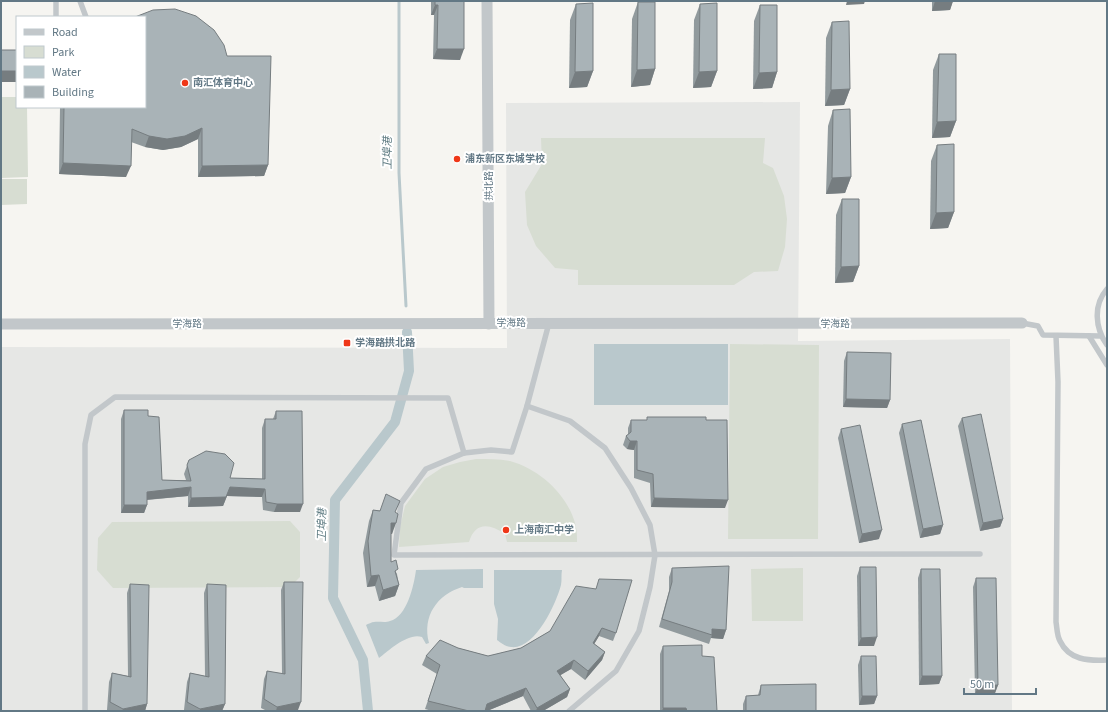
<svg xmlns="http://www.w3.org/2000/svg" width="1108" height="712" viewBox="0 0 1108 712" font-family="'Source Sans 3','Noto Sans SC',sans-serif">
<style>
.built{fill:#e6e7e5}
.green{fill:#d7ddd2}
.water{fill:#b9c8cc}
.lines{fill:none;stroke-linecap:round;stroke-linejoin:round}
.stream{stroke:#b9c8cc;stroke-width:3}
.canal{stroke:#b9c8cc;stroke-width:10}
.service{stroke:#c2c7ca;stroke-width:5.5}
.minor{stroke:#c2c7ca;stroke-width:11}
.wall{fill:#919a9d}
.shaded-wall{fill:#767d80}
.building{fill:#a9b3b7;stroke:#767d80}
.poi-dot{fill:#ef3718;stroke:#fff;stroke-width:1.5}
.labels{text-anchor:middle;dominant-baseline:central;stroke-width:4;stroke-linejoin:round;paint-order:stroke}
.poi-label{font-size:10px;font-weight:bold;fill:#627885;stroke:#fff;text-anchor:start}
.street-label{font-size:10px;fill:#627885;stroke:#fff}
.water-label{font-size:11px;font-style:italic;fill:#5e7b82;stroke:#fff}
</style>
<rect width="100%" height="100%" fill="#f6f5f1"/>
<!-- built -->
<polygon class="built" points="800,102 798,341 1010,339 1012,711 1,711 1,347 507,348 506,103"/>
<!-- green -->
<g class="green">
<polygon points="1,97 17,97 17,107 27,107 28,177 1,178"/>
<polygon points="541,138 765,138 763,163 773,168 784,196 787,219 785,247 778,271 754,272 734,285 578,285 578,270 555,268 536,246 527,225 525,192 542,164"/>
<polygon points="1,179 27,179 27,204 1,205"/>
<polygon points="730,344 819,345 818,539 728,539"/>
<path d="M 476,459 C 487,459 499,459 510,461 C 539,469 567,494 575,523 C 577,529 577,536 577,542 L 507,542 L 505,534 C 489,523 475,522 469,542 L 399,547 L 400,527 L 405,506 L 425,479 L 443,467 L 460,462 Z"/>
<polygon points="290,521 300,532 300,577 290,587 113,588 97,570 98,538 112,522"/>
<polygon points="803,568 803,621 752,621 751,569"/>
</g>
<!-- water -->
<g class="water">
<rect x="594" y="344" width="134" height="61"/>
<path d="M 483,569 L 483,588 L 464,588 L 462,587 C 437,595 422,616 429,643 L 426,644 L 422,637 C 409,632 389,650 379,658 L 366,625 C 368,624 372,622 374,622 C 379,621 385,623 390,621 C 407,617 414,585 416,570 Z"/>
<path d="M 494,570 L 562,570 C 561,575 562,580 561,585 C 556,604 535,650 511,647 C 506,647 501,643 497,640 L 498,619 L 494,604 Z"/>
</g>
<g class="lines">
<!-- stream -->
<polyline class="stream" points="399,1 399,173 406,306"/>
<!-- canal -->
<polyline class="canal" points="368,711 363,660 333,598 335,500 395,422 409,371 407,332"/>
<!-- service -->
<g class="service">
<polyline points="56,1 56,17"/>
<polyline points="80,1 86,17"/>
<path d="M 1107,289 C 1093,305 1095,328 1107,345"/>
<polyline points="549,323 527,406 512,452 491,450 464,453 426,469 401,503 394,555 980,554"/>
<polyline points="1022,323 1038,326 1043,335 1101,336"/>
<path d="M 1056,336 L 1058,382 L 1056,622 C 1057,628 1057,636 1060,641 C 1069,660 1088,661 1107,660"/>
<polyline points="1089,336 1107,365"/>
<polyline points="527,406 570,421 605,448 631,488 650,525 655,555 650,587 639,631 616,671 569,711"/>
<polyline points="85,711 85,444 91,415 115,397 448,398 464,453"/>
</g>
<!-- minor -->
<g class="minor">
<polyline points="487,1 489,324"/>
<polyline points="1,324 1022,323"/>
</g>
</g>
<!-- wall -->
<g class="wall">
<polygon points="431,1 464,1 460,60 433,59 434,15 431,15"/>
<polygon points="932,1 953,1 950,10 932,11"/>
<polygon points="638,2 655,69 650,85 631,87 632,19"/>
<polygon points="576,4 593,71 587,87 569,88 570,20"/>
<polygon points="700,4 717,71 711,87 693,88 694,20"/>
<polygon points="760,5 777,72 772,88 753,89 754,21"/>
<polygon points="832,22 850,89 844,105 825,106 826,38"/>
<polygon points="939,54 956,121 950,137 932,138 933,70"/>
<polygon points="227,56 268,165 264,176 198,177 198,139 181,147 163,150 145,147 131,142 126,177 59,174 60,107 145,107"/>
<polygon points="833,110 851,177 845,193 826,194 828,126"/>
<polygon points="937,145 954,212 948,228 930,229 931,161"/>
<polygon points="842,199 859,266 853,282 835,283 836,215"/>
<polygon points="847,352 890,400 887,408 843,407 844,361"/>
<polygon points="124,410 148,416 162,480 186,480 184,474 189,460 230,478 262,479 262,428 265,419 273,419 276,411 300,512 274,512 263,510 262,497 227,496 223,506 188,507 188,496 147,500 147,505 144,513 121,513 121,419"/>
<polygon points="962,418 1003,519 1000,527 980,531 958,426"/>
<polygon points="631,420 706,420 725,508 651,507 650,483 634,478 634,450 627,449 623,445 626,436 628,435 628,428"/>
<polygon points="902,424 943,525 940,534 920,538 899,433"/>
<polygon points="841,429 879,539 859,543 838,438"/>
<polygon points="373,510 395,512 392,534 391,534 391,562 397,574 399,585 395,596 379,601 375,586 367,587 363,553 369,521"/>
<polygon points="860,567 874,646 858,646 857,576"/>
<polygon points="672,568 726,630 723,639 711,638 709,644 659,627 669,591 669,577"/>
<polygon points="921,569 942,676 939,684 919,685 918,578"/>
<polygon points="976,578 998,685 995,693 975,694 973,587"/>
<polygon points="284,582 298,710 295,711 267,711 261,708 264,679 267,671 282,674 281,590"/>
<polygon points="130,584 147,704 145,711 109,711 107,710 109,682 112,673 128,676 127,593"/>
<polygon points="207,584 225,704 222,711 186,711 184,710 187,682 190,673 205,676 204,593"/>
<polygon points="596,589 616,633 613,641 599,636 594,644 605,652 602,660 585,680 571,669 560,675 570,689 567,697 543,711 531,711 523,696 487,711 432,711 425,709 437,674 422,665 426,656 458,648 488,656 521,648 550,631"/>
<polygon points="663,646 702,656 717,711 660,711 660,654"/>
<polygon points="861,656 877,696 874,704 859,705 858,665"/>
<polygon points="761,685 816,711 743,711 743,704 746,696 758,695"/>
</g>
<!-- shaded-wall -->
<g class="shaded-wall">
<polygon points="847,1 865,1 864,4 846,5"/>
<polygon points="935,1 953,1 950,10 932,11"/>
<polygon points="435,5 438,5 434,15 431,15"/>
<polygon points="437,49 464,49 460,60 433,59"/>
<polygon points="655,69 650,85 631,87 637,70"/>
<rect x="1" y="71" width="16" height="11"/>
<polygon points="593,71 587,87 569,88 575,72"/>
<polygon points="717,71 711,87 693,88 699,72"/>
<polygon points="777,72 772,88 753,89 759,73"/>
<polygon points="850,89 844,105 825,106 831,90"/>
<polygon points="956,121 950,137 932,138 937,122"/>
<polygon points="202,128 198,139 181,147 163,150 145,147 149,136"/>
<polygon points="63,163 131,166 126,177 59,174"/>
<polygon points="268,165 264,176 198,177 202,166"/>
<polygon points="851,177 845,193 826,194 832,178"/>
<polygon points="954,212 948,228 930,229 936,213"/>
<polygon points="859,266 853,282 835,283 841,267"/>
<polygon points="846,399 890,400 887,408 843,407"/>
<polygon points="630,441 637,441 634,450 627,449"/>
<polygon points="191,487 188,496 144,500 147,492"/>
<polygon points="230,487 265,489 262,497 227,496 223,506 188,507 191,498"/>
<polygon points="654,498 728,500 725,508 651,507"/>
<polygon points="277,504 303,504 300,512 274,512"/>
<polygon points="124,505 147,505 144,513 121,513"/>
<polygon points="1003,519 1000,527 980,531 983,523"/>
<polygon points="391,523 396,523 392,534 387,534"/>
<polygon points="943,525 940,534 920,538 923,529"/>
<polygon points="882,530 879,539 859,543 862,534"/>
<polygon points="379,575 375,586 367,587 371,576"/>
<polygon points="399,585 395,596 379,601 383,590"/>
<polygon points="602,628 599,636 590,651 593,643"/>
<polygon points="712,629 726,630 723,639 711,638 712,635"/>
<polygon points="877,637 874,646 858,646 861,638"/>
<polygon points="605,652 602,660 585,680 588,671"/>
<polygon points="574,660 571,669 554,679 557,671"/>
<polygon points="922,676 942,676 939,684 919,685"/>
<polygon points="998,685 995,693 975,694 978,686"/>
<polygon points="526,688 523,696 487,711 484,711 487,704"/>
<polygon points="570,689 567,697 543,711 536,711 537,708"/>
<polygon points="862,696 877,696 874,704 859,705"/>
<polygon points="301,702 298,710 295,711 276,711 277,707"/>
<polygon points="147,704 145,711 122,711 123,709"/>
<polygon points="225,704 222,711 200,711 200,709"/>
<polygon points="663,708 686,708 686,711 662,711"/>
</g>
<!-- building -->
<g class="building">
<polygon points="435,1 464,1 464,49 437,49 438,5 435,5"/>
<polygon points="638,2 655,2 655,69 637,70"/>
<polygon points="593,3 593,71 575,72 576,4"/>
<polygon points="717,3 717,71 699,72 700,4"/>
<polygon points="760,5 777,5 777,72 759,73"/>
<polygon points="175,9 196,16 214,30 224,45 227,56 271,56 268,165 202,166 202,128 185,136 167,139 149,136 132,129 131,166 63,163 64,107 145,107 145,17 135,17 153,10"/>
<polygon points="849,21 850,89 831,90 832,22"/>
<rect x="1" y="50" width="16" height="21"/>
<polygon points="939,54 956,54 956,121 937,122"/>
<polygon points="850,109 851,177 832,178 833,110"/>
<polygon points="954,144 954,212 936,213 937,145"/>
<polygon points="842,199 859,199 859,266 841,267"/>
<polygon points="847,352 891,353 890,400 846,399"/>
<polygon points="124,410 148,410 148,416 159,417 162,480 191,481 187,465 189,460 206,451 225,454 234,463 230,478 265,479 265,419 276,419 276,411 302,411 303,504 277,504 266,502 265,489 230,487 226,497 191,498 191,487 147,492 147,505 124,505"/>
<polygon points="981,414 1003,519 983,523 962,418"/>
<polygon points="647,417 706,417 706,420 727,420 728,500 654,498 653,474 637,470 637,441 630,441 626,436 631,432 631,420 647,420"/>
<polygon points="921,420 943,525 923,529 902,424"/>
<polygon points="860,425 882,530 862,534 841,429"/>
<polygon points="386,494 400,501 395,512 398,514 396,523 391,523 391,562 396,560 398,569 395,571 399,585 383,590 379,575 371,576 368,541 373,510 380,511"/>
<polygon points="729,566 726,630 712,629 712,635 662,619 672,582 672,568"/>
<polygon points="860,567 876,567 877,637 861,638"/>
<polygon points="921,569 940,569 942,676 922,676"/>
<polygon points="976,578 996,578 998,685 978,686"/>
<polygon points="599,579 632,580 616,633 602,628 593,643 605,652 588,671 574,660 557,671 570,689 537,708 526,688 487,704 485,711 469,711 428,701 440,665 426,656 440,640 458,648 488,656 521,648 550,631 576,586 596,589"/>
<polygon points="284,582 303,582 301,702 277,707 264,699 267,671 285,674"/>
<polygon points="130,584 149,585 147,704 123,709 110,702 112,673 131,677"/>
<polygon points="207,584 226,585 225,704 200,709 187,702 190,673 209,677"/>
<polygon points="702,645 702,656 714,657 717,711 687,711 686,708 663,708 663,646"/>
<polygon points="861,656 876,656 877,696 862,696"/>
<polygon points="816,684 816,711 746,711 746,696 760,695 761,685"/>
</g>
<!-- markers -->
<g class="poi-dot">
<circle cx="185" cy="83" r="4"/>
<circle cx="457" cy="159" r="4"/>
<rect x="343" y="339" width="8" height="8" rx="2"/>
<circle cx="506" cy="530" r="4"/>
</g>
<g class="labels">
<!-- poi labels -->
<g class="poi-label">
<text x="193" y="83">南汇体育中心</text>
<text x="465" y="159">浦东新区东城学校</text>
<text x="355" y="343">学海路拱北路</text>
<text x="514" y="530">上海南汇中学</text>
</g>
<!-- street labels -->
<g class="street-label">
<text transform="translate(489 186) rotate(-90)">拱北路</text>
<text x="511" y="323">学海路</text>
<text x="187" y="324">学海路</text>
<text x="835" y="324">学海路</text>
</g>
<!-- water labels -->
<g class="water-label">
<text transform="translate(387 153) rotate(-90)">卫埠港</text>
<text transform="translate(322 525) rotate(-89)">卫埠港</text>
</g>
</g>
<!-- border -->
<rect width="1108" height="712" fill="none" stroke="#627885" stroke-width="4"/>
<!-- legend -->
<rect x="16" y="16" width="130" height="92" fill="#ffffff" stroke="#c0c9ce"/>
<rect x="24" y="29" width="20" height="6" fill="#c2c7ca" stroke="#c0c9ce"/>
<text x="52" y="36" font-size="12" fill="#627885">Road</text>
<rect x="24" y="46" width="20" height="12" fill="#d7ddd2" stroke="#c0c9ce"/>
<text x="52" y="56" font-size="12" fill="#627885">Park</text>
<rect x="24" y="66" width="20" height="12" fill="#b9c8cc" stroke="#c0c9ce"/>
<text x="52" y="76" font-size="12" fill="#627885">Water</text>
<rect x="24" y="86" width="20" height="12" fill="#a9b3b7" stroke="#c0c9ce"/>
<text x="52" y="96" font-size="12" fill="#627885">Building</text>
<!-- scale -->
<path d="M964 688v6h72v-6" fill="none" stroke="#627885" stroke-width="2"/>
<text x="970" y="688" font-size="12" fill="#627885" stroke="#ffffff" stroke-width="3" paint-order="stroke">50 m</text>
</svg>
